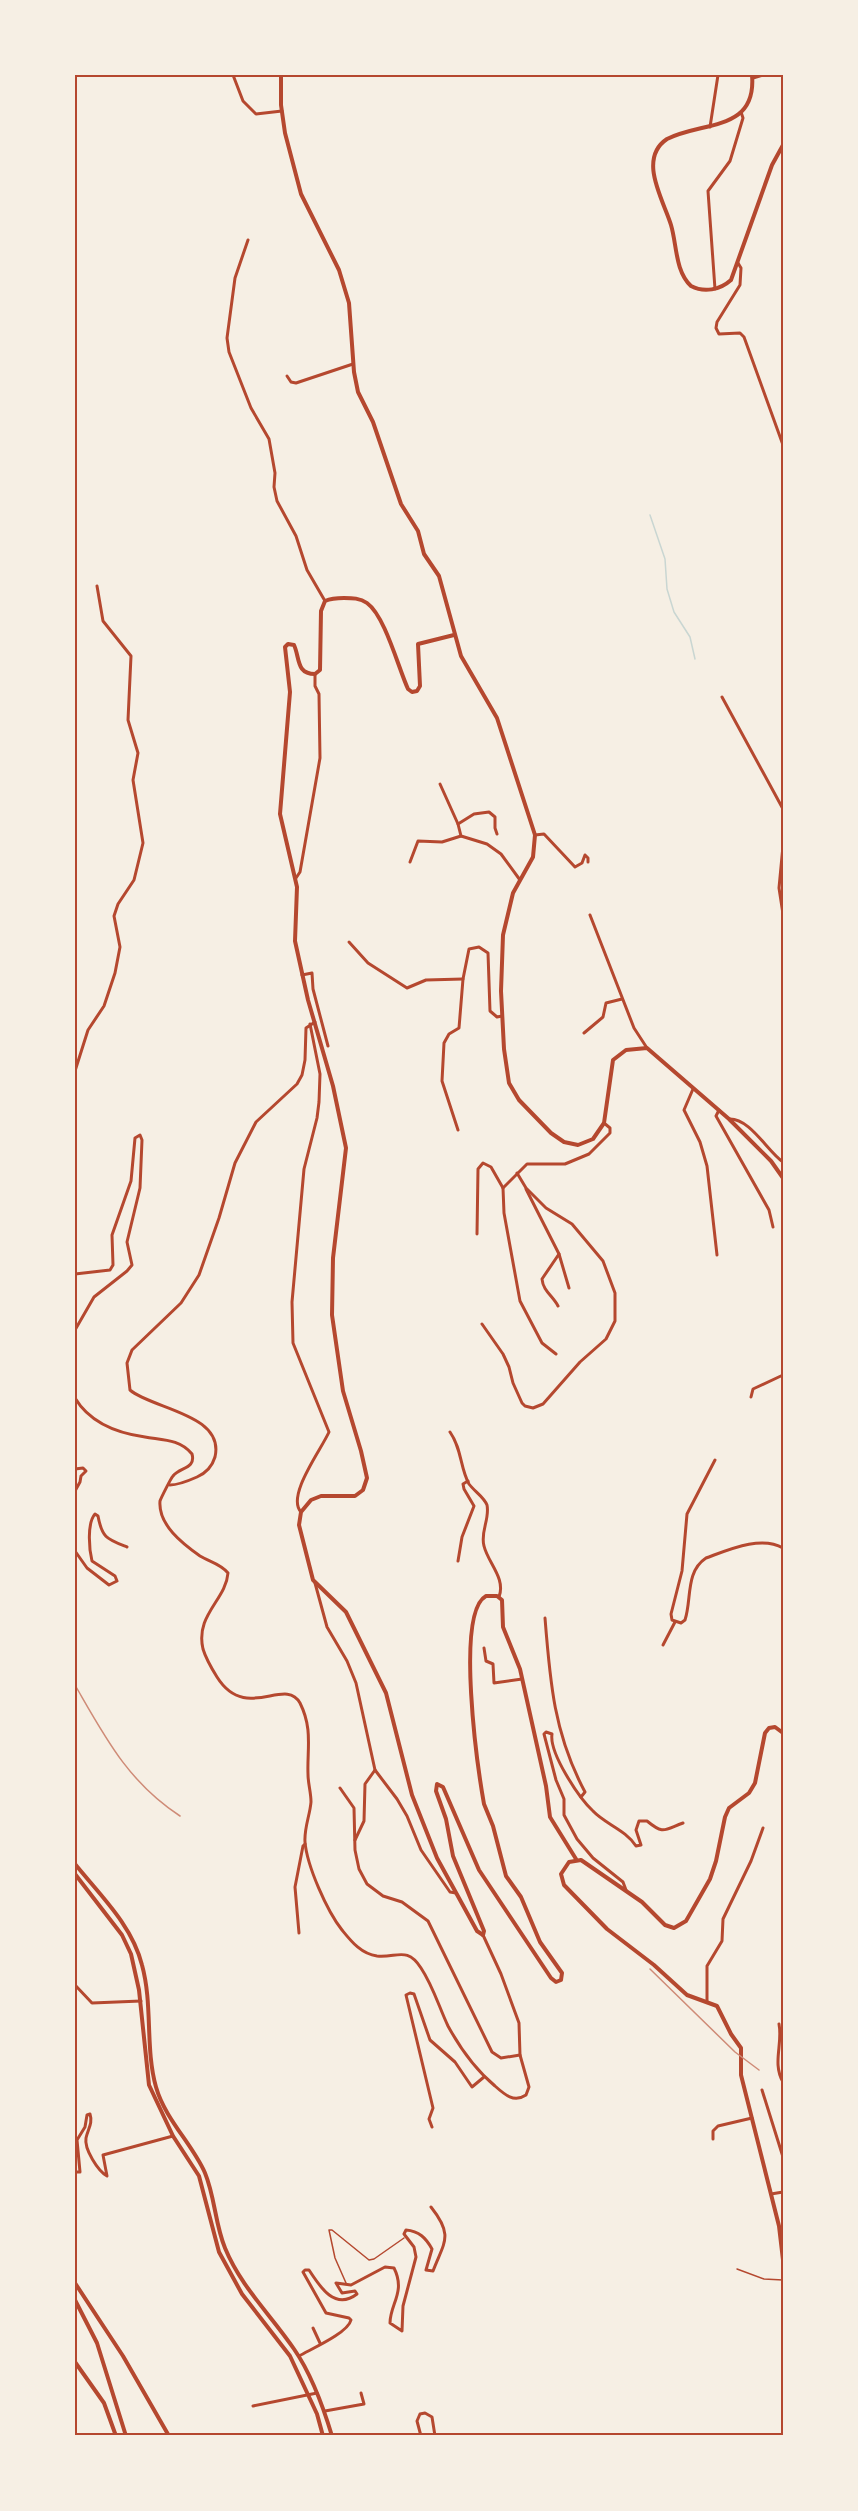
<svg xmlns="http://www.w3.org/2000/svg" width="858" height="2511" viewBox="0 0 858 2511" font-family="'Sofia Sans Condensed',sans-serif">
<style>
.lines{fill:none;stroke-linecap:round;stroke-linejoin:round}
.stream{stroke:#c9d6d2;stroke-width:1.5}
.service{stroke:#b5482f;stroke-width:1.5}
.minor{stroke:#b5482f;stroke-width:3}
.tertiary{stroke:#b5482f;stroke-width:4}
.rail{stroke:#cf8b77;stroke-width:1.5}
.neatline{fill:none;stroke:#b5482f;stroke-width:2}
</style>
<rect width="100%" height="100%" fill="#f6efe4"/>
<g class="lines">
<!-- stream -->
<polyline class="stream" points="650,515 665,559 667,589 674,612 690,637 695,659"/>
<!-- service -->
<g class="service">
<polyline points="737,2269 764,2279 783,2280"/>
<polyline points="346,2283 335,2258 329,2230 332,2230 369,2260 374,2259 404,2238"/>
</g>
<!-- minor -->
<g class="minor">
<polyline points="233,75 243,101 256,114 282,111"/>
<polyline points="753,78 763,75"/>
<polyline points="710,127 718,75"/>
<polyline points="248,240 235,278 227,338 229,352 251,408 269,439 275,473 274,487 277,501 296,536 307,570 325,601"/>
<polyline points="738,263 741,268 740,285 717,322 716,328 719,334 740,333 744,337 783,445"/>
<polyline points="715,289 708,191 730,161 743,118 741,112"/>
<polyline points="287,376 291,382 296,383 353,364"/>
<polyline points="722,697 783,809"/>
<polyline points="440,784 458,824"/>
<polyline points="497,834 495,828 495,817 489,812 474,814 458,824 461,836 487,844 501,854 520,880"/>
<polyline points="535,835 544,834 575,867 582,863 585,855 588,858 588,862"/>
<polyline points="783,846 779,888 783,914"/>
<polyline points="410,862 418,841 442,842 461,836"/>
<polyline points="296,878 300,872 320,758 319,694 315,686 315,674"/>
<polyline points="590,915 634,1028 647,1048"/>
<polyline points="349,942 368,963 407,988 426,980 463,979"/>
<polyline points="302,975 312,973 313,989 328,1046"/>
<polyline points="584,1033 603,1017 606,1003 622,999"/>
<polyline points="75,1071 88,1030 104,1006 115,973 120,947 114,916 118,904 134,880 143,843 133,780 138,753 128,720 131,656 103,621 97,586"/>
<polyline points="693,1089 684,1110 700,1142 707,1166 717,1255"/>
<polyline points="719,1110 716,1116 769,1210 773,1227"/>
<path d="M 729,1119 C 750,1118 767,1151 783,1162"/>
<polyline points="458,1130 442,1081 444,1043 449,1034 459,1028 463,979 469,949 479,947 488,953 490,1011 497,1017 502,1016"/>
<polyline points="503,1188 527,1164 565,1164 589,1154 610,1133 610,1128 604,1123"/>
<polyline points="526,1189 559,1254"/>
<polyline points="477,1234 478,1169 483,1163 491,1167 503,1188 504,1213 520,1301 542,1343 556,1354"/>
<polyline points="75,1274 110,1270 113,1265 112,1235 131,1181 135,1138 140,1135 142,1140 140,1188 127,1242 132,1265 127,1271 94,1297 75,1330"/>
<path d="M 558,1306 C 553,1296 543,1291 542,1279 L 559,1254 L 569,1288"/>
<polyline points="482,1324 503,1354 509,1367 513,1383 522,1403 525,1406 533,1408 543,1404 580,1362 606,1339 615,1321 615,1293 603,1261 572,1224 546,1208 526,1188 517,1173"/>
<polyline points="751,1397 753,1389 783,1375"/>
<path d="M 75,1398 C 90,1423 116,1433 145,1437 C 162,1440 180,1439 192,1454 C 196,1469 180,1467 173,1476 C 171,1478 161,1498 160,1501 C 158,1525 183,1544 200,1556 C 210,1562 221,1564 228,1573 C 226,1600 195,1615 203,1649 C 206,1659 212,1669 217,1677 C 246,1723 285,1676 300,1703 C 313,1729 307,1749 308,1774 C 308,1784 311,1792 311,1802 C 310,1815 304,1828 305,1842 C 307,1866 327,1911 342,1930 C 351,1941 361,1954 377,1956 C 397,1958 407,1946 421,1968 C 433,1986 439,2007 448,2026 C 460,2048 476,2070 495,2086 C 505,2095 514,2103 526,2095 L 529,2087 L 520,2055 L 519,2023 L 501,1974 L 483,1935"/>
<path d="M 450,1432 C 462,1449 460,1468 469,1484 C 474,1491 484,1497 487,1505 C 490,1519 480,1532 484,1546 C 488,1563 506,1578 499,1597"/>
<path d="M 715,1460 L 687,1514 L 682,1571 L 671,1614 L 672,1620 L 681,1623 L 685,1620 C 692,1599 685,1572 706,1558 C 728,1550 761,1535 783,1548"/>
<polyline points="75,1469 83,1468 86,1471 81,1476 80,1482 75,1491"/>
<path d="M 170,1485 C 179,1485 188,1481 197,1477 C 206,1473 212,1467 215,1457 C 225,1414 152,1409 130,1390 L 127,1363 L 132,1350 L 181,1303 L 199,1275 L 219,1218 L 235,1163 L 256,1122 L 297,1084 L 302,1075 L 305,1060 L 306,1028 L 315,1022"/>
<path d="M 301,1512 C 286,1496 321,1450 329,1432 L 293,1343 L 292,1302 L 304,1169 L 317,1118 L 319,1102 L 320,1074 L 310,1024"/>
<path d="M 75,1551 L 87,1568 L 109,1585 L 117,1581 L 115,1576 L 92,1561 C 89,1549 87,1523 95,1514 L 98,1516 C 102,1538 107,1539 127,1547"/>
<polyline points="458,1561 462,1537 474,1506 464,1489 463,1484 468,1481"/>
<polyline points="315,1583 327,1627 347,1661 356,1683 375,1770 397,1799 407,1816 421,1850 450,1892 456,1893"/>
<path d="M 545,1618 C 550,1682 554,1734 585,1792 L 581,1797"/>
<polyline points="663,1645 675,1622"/>
<polyline points="484,1648 486,1661 493,1664 494,1683 522,1679"/>
<polyline points="340,1788 354,1808 355,1850 359,1869 367,1884 383,1896 402,1902 428,1921 492,2052 501,2058 520,2055"/>
<polyline points="355,1840 364,1821 365,1784 375,1770"/>
<path d="M 626,1890 L 623,1882 L 593,1858 L 577,1839 L 564,1815 L 564,1799 L 556,1780 L 544,1734 L 546,1732 L 552,1734 C 549,1753 579,1798 593,1811 C 605,1824 626,1830 636,1846 L 641,1845 L 636,1830 L 639,1821 L 647,1821 C 664,1835 664,1830 683,1823"/>
<polyline points="299,1933 295,1887 303,1846 305,1844"/>
<polyline points="75,1985 92,2003 141,2001"/>
<polyline points="707,2002 707,1966 722,1941 723,1919 751,1861 763,1828"/>
<path d="M 779,2024 C 783,2044 772,2063 783,2082"/>
<polyline points="762,2090 783,2157"/>
<polyline points="432,2127 429,2119 433,2108 406,1995 410,1993 414,1994 430,2040 455,2062 472,2087 484,2077"/>
<polyline points="713,2139 713,2131 718,2126 752,2118"/>
<path d="M 75,2172 L 80,2172 L 77,2140 L 85,2127 L 87,2115 L 90,2114 C 93,2123 88,2129 86,2138 C 84,2149 98,2171 107,2176 L 103,2155 L 173,2136"/>
<polyline points="771,2194 783,2192"/>
<polyline points="313,2328 320,2343"/>
<path d="M 299,2356 C 311,2349 348,2333 351,2320 L 349,2318 L 326,2313 L 303,2272 L 305,2270 L 309,2270 C 320,2287 335,2311 357,2294 L 355,2291 L 342,2293 L 336,2283 L 351,2285 L 385,2267 L 394,2268 C 406,2292 390,2304 390,2323 L 402,2331 L 403,2306 L 416,2257 L 414,2247 L 404,2234 L 406,2230 C 419,2231 426,2238 432,2249 L 426,2270 L 433,2271 C 444,2242 454,2236 431,2207"/>
<polyline points="253,2406 317,2393"/>
<polyline points="325,2411 364,2404 361,2393"/>
<polyline points="421,2436 417,2421 420,2414 425,2413 432,2417 435,2436"/>
</g>
<!-- tertiary -->
<g class="tertiary">
<polyline points="281,75 281,105 285,133 301,194 339,270 349,303 354,372 358,392 373,422 401,504 418,531 424,554 439,576 461,656 497,718 535,835 533,857 513,893 503,935 501,991 504,1049 509,1083 519,1100 551,1133 564,1142 578,1145 593,1139 604,1123 613,1060 626,1050 647,1048 729,1119 771,1161 783,1178"/>
<path d="M 752,75 C 757,132 702,121 667,139 C 637,159 664,201 671,225 C 677,245 675,271 691,286 C 704,293 720,290 731,280 L 772,165 L 783,145"/>
<path d="M 454,635 L 418,644 L 420,686 L 417,691 L 412,692 L 408,689 C 398,667 385,616 367,603 C 360,598 352,598 344,598 C 337,598 332,598 325,601 L 321,611 L 320,670 L 315,674 C 296,674 300,658 294,645 L 288,644 L 285,647 L 290,692 L 280,814 L 297,887 L 295,941 L 308,1000 L 333,1086 L 346,1148 L 333,1258 L 332,1315 L 343,1391 L 361,1451 L 367,1478 L 363,1490 L 355,1496 L 321,1496 L 311,1500 L 301,1512 L 299,1525 L 313,1580 L 346,1612 L 386,1693 L 412,1795 L 437,1858 L 477,1931 L 483,1935"/>
<polyline points="783,1733 775,1727 769,1728 765,1733 755,1783 749,1793 729,1808 725,1817 716,1861 710,1879 686,1921 674,1928 665,1925 642,1902 581,1860 569,1862 561,1874 564,1885 607,1929 654,1965 687,1995 717,2006 731,2034 741,2048 741,2075 779,2226 783,2260"/>
<path d="M 75,1864 C 100,1895 132,1925 142,1965 C 153,2005 145,2048 156,2087 C 165,2119 193,2145 205,2173 C 215,2197 215,2224 225,2248 C 241,2287 271,2315 294,2349 C 312,2375 323,2406 332,2436"/>
<polyline points="75,1874 122,1935 131,1954 139,1990 149,2085 173,2136 199,2176 219,2252 242,2294 290,2356 317,2414 323,2436"/>
<path d="M 483,1935 L 484,1931 L 453,1856 L 446,1819 L 436,1791 L 437,1784 L 443,1787 L 479,1870 L 551,1978 L 556,1982 L 561,1980 L 562,1973 L 540,1942 L 521,1897 L 506,1876 L 493,1826 L 484,1804 C 478,1770 455,1613 486,1596 L 497,1596 L 502,1600 L 503,1627 L 520,1669 L 546,1786 L 550,1817 L 576,1859"/>
<polyline points="75,2283 123,2356 169,2436"/>
<polyline points="75,2300 97,2343 126,2436"/>
<polyline points="75,2362 104,2403 116,2436"/>
</g>
<!-- rail -->
<g class="rail">
<path d="M 75,1685 C 105,1737 128,1782 180,1816"/>
<polyline points="650,1969 735,2052 759,2070"/>
</g>
</g>
<!-- border -->
<rect width="858" height="2511" fill="none" stroke="#f6efe4" stroke-width="153"/>
<rect x="76" y="76" width="706" height="2358" class="neatline"/>
</svg>
